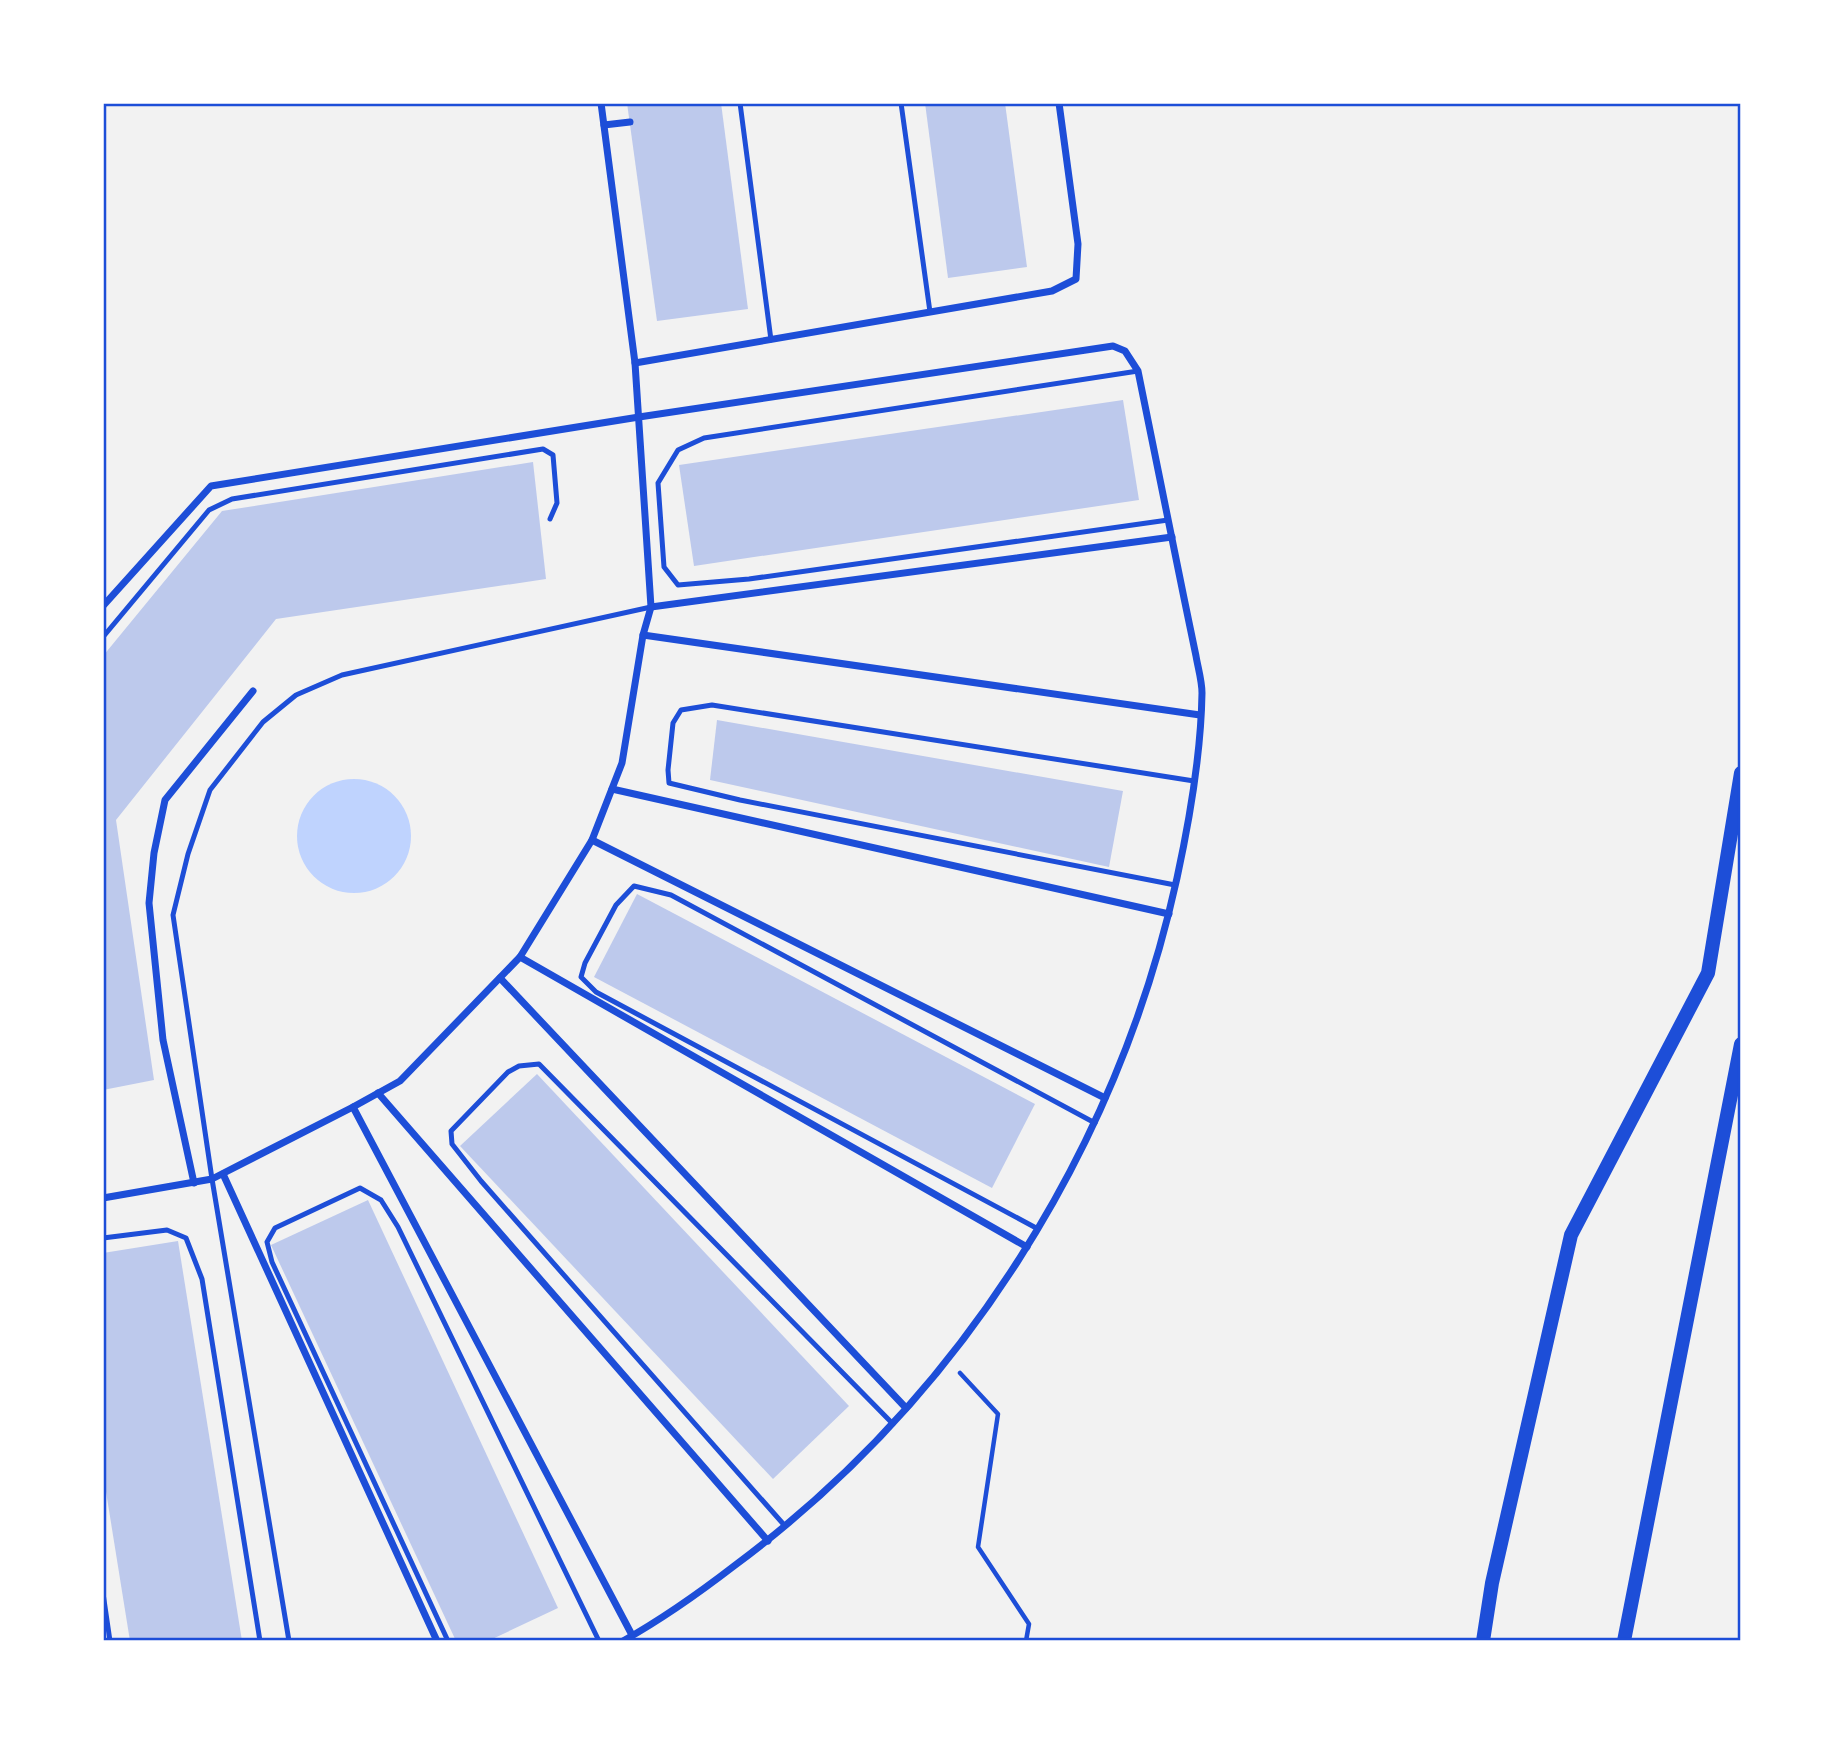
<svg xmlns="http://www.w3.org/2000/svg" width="1844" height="1744" viewBox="0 0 1844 1744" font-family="'DejaVu Sans',sans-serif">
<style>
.water{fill:#bfd3fe}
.building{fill:#bdc9ec}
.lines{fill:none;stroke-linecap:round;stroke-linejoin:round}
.path{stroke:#1d4ed8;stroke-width:4.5}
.service{stroke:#1d4ed8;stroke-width:5}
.minor{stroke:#1d4ed8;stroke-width:7}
.secondary{stroke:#1d4ed8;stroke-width:14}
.neatline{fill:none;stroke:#1d4ed8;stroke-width:2.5}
</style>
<rect width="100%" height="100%" fill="#f2f2f2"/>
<!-- water -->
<circle class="water" cx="354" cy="836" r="57"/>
<!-- building -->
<g class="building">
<polygon points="627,103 721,103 748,309 657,321"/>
<polygon points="925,103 1005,103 1027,267 948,278"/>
<polygon points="1123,400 1139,500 694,566 679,465"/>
<polygon points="533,462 546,579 276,619 116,820 154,1080 103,1090 103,656 222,511"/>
<polygon points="717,720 1123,791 1109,867 710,780"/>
<polygon points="637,894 1035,1104 992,1188 594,977"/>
<polygon points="537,1074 849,1406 773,1479 460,1146"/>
<polygon points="368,1200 558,1608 488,1641 456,1641 271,1245"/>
<polygon points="178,1241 242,1641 130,1641 103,1473 103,1253"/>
</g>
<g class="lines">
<!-- path -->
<polyline class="path" points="960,1373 998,1414 978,1547 1029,1624 1026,1641"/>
<!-- service -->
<g class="service">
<polyline points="740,103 771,340"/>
<polyline points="901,103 930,312"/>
<polyline points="1138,371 704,438 678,450 658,483 664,567 678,585 749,579 1168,520"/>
<polyline points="103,637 209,510 232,499 543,449 553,455 557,503 550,519"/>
<polyline points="1175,885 740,800 669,783 668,770 673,723 681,710 712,705 1194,781"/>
<polyline points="1038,1229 596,992 581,977 585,963 616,905 634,886 671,895 1095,1123"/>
<polyline points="103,1238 167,1230 186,1238 202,1279 260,1641"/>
<polyline points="785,1526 481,1181 452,1144 451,1131 508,1072 519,1066 539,1064 893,1424"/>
<polyline points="103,1593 110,1641"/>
<polyline points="289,1641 212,1179 173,915 188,854 210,790 263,722 296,695 342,675 651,607"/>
<polyline points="448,1641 272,1262 267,1242 275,1228 360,1188 381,1200 398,1227 599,1641"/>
</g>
<!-- minor -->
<g class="minor">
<polyline points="604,125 630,122"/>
<polyline points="635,363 1052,291 1076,279 1078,244 1059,103"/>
<path d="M 103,606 L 211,486 L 639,417 L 1113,346 L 1125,351 L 1138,371 C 1153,447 1169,522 1184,598 C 1188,617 1192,637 1196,656 C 1198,668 1202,681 1202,693 C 1201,755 1190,818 1177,878 C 1117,1151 959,1399 734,1566 C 699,1593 662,1619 623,1641"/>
<polyline points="651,607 1172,537"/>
<polyline points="643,635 1200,715"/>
<polyline points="612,789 1169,914"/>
<polyline points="592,840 1105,1098"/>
<polyline points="520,957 1027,1247"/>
<polyline points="500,978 906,1408"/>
<polyline points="378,1093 768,1541"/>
<polyline points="353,1107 632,1635"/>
<polyline points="223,1174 437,1641"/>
<polyline points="194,1183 163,1040 149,903 154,853 165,800 253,691"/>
<polyline points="103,1198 212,1179 353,1107 400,1081 520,957 592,840 622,763 643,635 651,607 635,363 601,103"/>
</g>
<!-- secondary -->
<g class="secondary">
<polyline points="1483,1641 1492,1583 1571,1235 1708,973 1741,773"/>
<polyline points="1624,1641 1741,1044"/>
</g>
</g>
<!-- border -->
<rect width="1844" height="1744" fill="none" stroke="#ffffff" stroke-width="210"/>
<rect x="105" y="105" width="1634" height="1534" class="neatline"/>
</svg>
